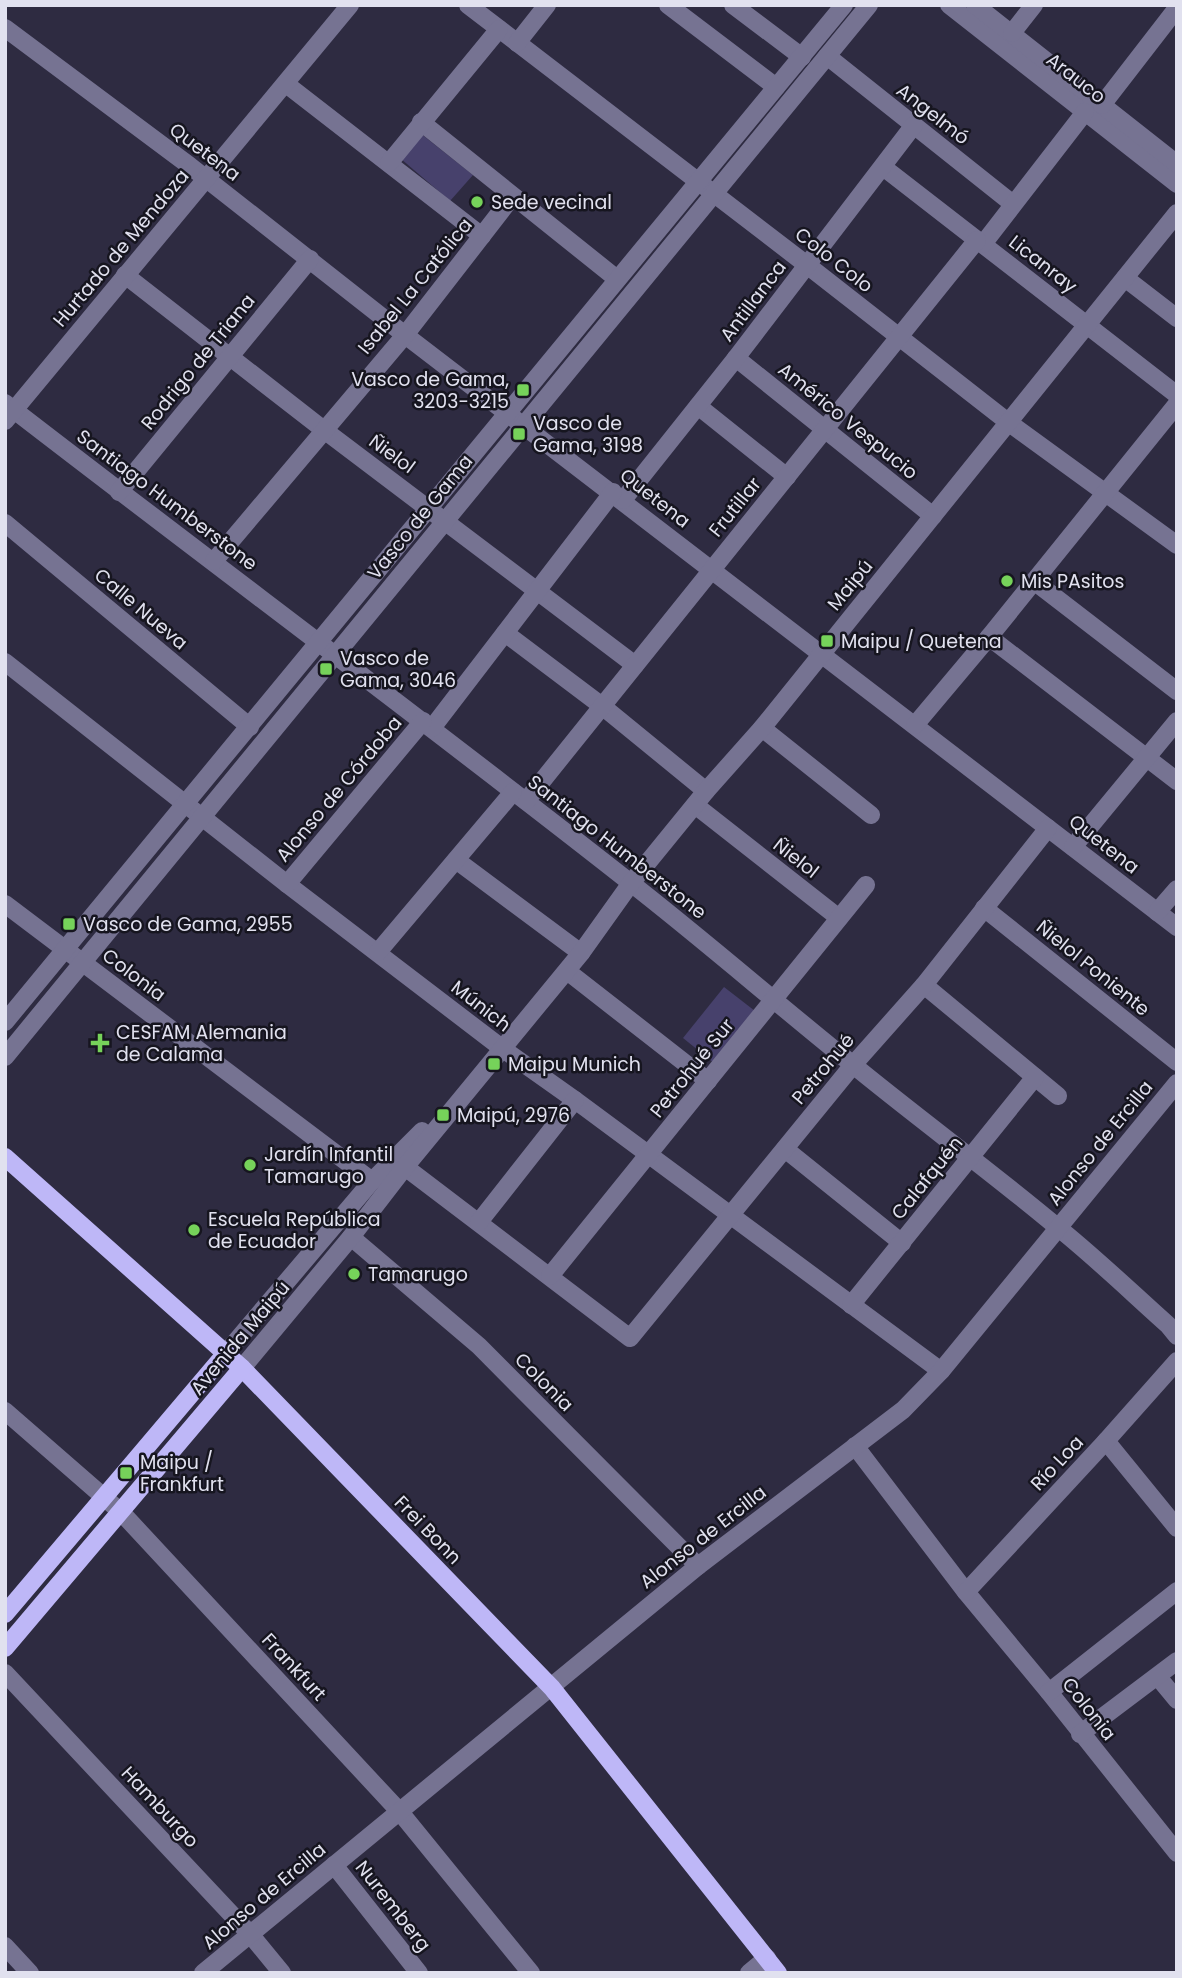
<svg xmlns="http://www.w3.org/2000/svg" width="1182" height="1978" viewBox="0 0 1182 1978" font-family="Poppins,sans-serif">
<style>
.green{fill:#47416c}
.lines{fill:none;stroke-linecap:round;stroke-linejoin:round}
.minor{stroke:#767392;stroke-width:18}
.major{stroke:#beb7f7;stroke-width:18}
.poi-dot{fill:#76d25a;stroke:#16151f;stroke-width:2.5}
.labels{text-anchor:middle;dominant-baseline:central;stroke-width:5;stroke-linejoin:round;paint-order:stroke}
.street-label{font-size:19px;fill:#e1e1ef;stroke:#16151f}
.poi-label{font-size:19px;fill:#e1e1ef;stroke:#16151f;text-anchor:start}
</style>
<rect width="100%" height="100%" fill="#2e2b41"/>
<!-- green -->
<g class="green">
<polygon points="420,133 473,175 450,201 400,158"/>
<polygon points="724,987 755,1011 714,1063 683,1038"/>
</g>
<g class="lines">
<!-- minor -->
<g class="minor">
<polyline points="468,5 807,265 1008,422 1177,545"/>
<polyline points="668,5 776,87"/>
<polyline points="733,5 802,57"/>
<polyline points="949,5 1177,184"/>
<polyline points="975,5 1177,164"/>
<polyline points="5,28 190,166 405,335 1177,927"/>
<polyline points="1012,33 1034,5"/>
<polyline points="517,43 547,5"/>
<polyline points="827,56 1013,204"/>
<polyline points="286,84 482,236"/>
<polyline points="1102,105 1177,8"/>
<polyline points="421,122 617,279"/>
<polyline points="389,163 499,29"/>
<polyline points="883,167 1177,395"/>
<polyline points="983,244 1085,112"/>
<polyline points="125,275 324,430 635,665"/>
<polyline points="1125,278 1177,318"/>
<polyline points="736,358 933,516"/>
<path d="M 5,403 C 212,563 421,718 627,880 C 703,939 776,1003 852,1064 C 919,1119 989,1170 1056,1226 C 1095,1257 1131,1292 1168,1325 L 1177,1336"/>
<polyline points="698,406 787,477"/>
<polyline points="5,421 350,5"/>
<polyline points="119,492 310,259"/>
<polyline points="623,500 736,358 914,125"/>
<polyline points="5,523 250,727"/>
<polyline points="214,561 405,335 512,197"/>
<polyline points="1034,581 1177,691"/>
<polyline points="505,633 602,706 706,791"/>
<polyline points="989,637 1177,781"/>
<polyline points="5,662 287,884 503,1049 575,1100 941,1371"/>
<polyline points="915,725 989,637 1177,404"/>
<polyline points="432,728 613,492"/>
<polyline points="762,728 871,815"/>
<polyline points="526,801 977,240"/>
<polyline points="695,805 839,918"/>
<polyline points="1073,847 1177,721"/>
<polyline points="456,860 581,953"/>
<polyline points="287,884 423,721"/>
<polyline points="5,904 372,1181"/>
<polyline points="984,908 1177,1062"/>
<polyline points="1157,912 1177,889"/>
<polyline points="378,952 513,792"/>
<polyline points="567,971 708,1081"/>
<polyline points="924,985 1058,1096"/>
<polyline points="5,1022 844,5"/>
<polyline points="5,1057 869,5"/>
<polyline points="785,1149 902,1243"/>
<polyline points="405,1167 630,1338 853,1065 924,985 1048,828"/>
<polyline points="479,1222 575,1100"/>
<polyline points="351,1237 479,1346 698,1566"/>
<polyline points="550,1276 866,885"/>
<polyline points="851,1305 1035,1077"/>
<polyline points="226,1353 372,1181 422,1131"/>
<polyline points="242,1368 351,1237 405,1167 581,953 631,883 706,791 762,728 1177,213"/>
<polyline points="5,1411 121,1512 400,1812 531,1973"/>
<polyline points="1106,1441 1177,1528"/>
<polyline points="855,1446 966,1592 1049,1692 1177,1853"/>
<polyline points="966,1592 1106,1441 1177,1361"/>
<polyline points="5,1673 250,1934 282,1973"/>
<polyline points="1158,1677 1177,1700"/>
<polyline points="1049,1692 1177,1591"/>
<polyline points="1080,1734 1177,1661"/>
<polyline points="334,1865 419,1973"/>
<polyline points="5,1946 30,1973"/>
<polyline points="203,1973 698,1566 903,1410 941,1371 1177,1083"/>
<polyline points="749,1973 767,1958"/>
</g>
<!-- major -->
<g class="major">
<polyline points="5,1157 242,1368 552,1688 778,1973"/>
<polyline points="5,1614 226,1353"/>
<polyline points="5,1648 242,1368"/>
</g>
</g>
<!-- markers -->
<g class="poi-dot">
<circle cx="477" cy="202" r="7"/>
<rect x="516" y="383" width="14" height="14" rx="3.5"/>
<rect x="512" y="427" width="14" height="14" rx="3.5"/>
<circle cx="1007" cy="581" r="7"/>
<rect x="820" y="634" width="14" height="14" rx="3.5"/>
<rect x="319" y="662" width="14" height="14" rx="3.5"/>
<rect x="62" y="917" width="14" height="14" rx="3.5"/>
<path d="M96.5 1032.5h7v7h7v7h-7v7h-7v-7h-7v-7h7z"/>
<rect x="487" y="1057" width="14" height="14" rx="3.5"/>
<rect x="436" y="1108" width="14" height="14" rx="3.5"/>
<circle cx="250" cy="1165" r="7"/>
<circle cx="194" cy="1230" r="7"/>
<circle cx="354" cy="1274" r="7"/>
<rect x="119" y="1466" width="14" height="14" rx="3.5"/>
</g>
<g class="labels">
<!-- street labels -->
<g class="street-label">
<text transform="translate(1076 78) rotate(38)">Arauco</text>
<text transform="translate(933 114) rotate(38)">Angelmó</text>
<text transform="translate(205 152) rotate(37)">Quetena</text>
<text transform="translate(121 248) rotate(-50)">Hurtado de Mendoza</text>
<text transform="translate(834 260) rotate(38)">Colo Colo</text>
<text transform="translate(1043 264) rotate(38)">Licanray</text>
<text transform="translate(415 286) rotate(-51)">Isabel La Católica</text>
<text transform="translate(753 301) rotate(-53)">Antillanca</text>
<text transform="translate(198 362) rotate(-51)">Rodrigo de Triana</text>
<text transform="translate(848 421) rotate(39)">Américo Vespucio</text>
<text transform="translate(392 454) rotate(36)">Ñielol</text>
<text transform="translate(655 498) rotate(38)">Quetena</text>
<text transform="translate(167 500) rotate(37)">Santiago Humberstone</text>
<text transform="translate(735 507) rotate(-51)">Frutillar</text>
<text transform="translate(420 517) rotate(-51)">Vasco de Gama</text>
<text transform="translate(850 585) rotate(-51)">Maipú</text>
<text transform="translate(141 609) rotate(40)">Calle Nueva</text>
<text transform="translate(339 789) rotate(-50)">Alonso de Córdoba</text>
<text transform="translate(1104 844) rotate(38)">Quetena</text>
<text transform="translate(617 847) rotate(38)">Santiago Humberstone</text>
<text transform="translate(796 858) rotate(38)">Ñielol</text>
<text transform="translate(1093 968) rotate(39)">Ñielol Poniente</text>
<text transform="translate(134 975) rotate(37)">Colonia</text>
<text transform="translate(481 1006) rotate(38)">Múnich</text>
<text transform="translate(692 1068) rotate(-51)">Petrohué Sur</text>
<text transform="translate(823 1069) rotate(-50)">Petrohué</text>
<text transform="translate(1100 1143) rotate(-51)">Alonso de Ercilla</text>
<text transform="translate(927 1178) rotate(-51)">Calafquén</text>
<text transform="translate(240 1338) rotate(-50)">Avenida Maipú</text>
<text transform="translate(544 1382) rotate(45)">Colonia</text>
<text transform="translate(1057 1463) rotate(-47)">Río Loa</text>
<text transform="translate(428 1530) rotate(46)">Frei Bonn</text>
<text transform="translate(703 1537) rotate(-38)">Alonso de Ercilla</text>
<text transform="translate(294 1667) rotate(47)">Frankfurt</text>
<text transform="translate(1089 1709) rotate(52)">Colonia</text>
<text transform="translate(160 1807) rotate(47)">Hamburgo</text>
<text transform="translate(264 1896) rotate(-40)">Alonso de Ercilla</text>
<text transform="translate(393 1906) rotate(52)">Nuremberg</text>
</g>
<!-- poi labels -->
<g class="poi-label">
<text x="491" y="202">Sede vecinal</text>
<text x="509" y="379" text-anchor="end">Vasco de Gama,<tspan x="509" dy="22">3203-3215</tspan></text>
<text x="533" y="423">Vasco de<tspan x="533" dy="22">Gama, 3198</tspan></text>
<text x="1021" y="581">Mis PAsitos</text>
<text x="841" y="641">Maipu / Quetena</text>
<text x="340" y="658">Vasco de<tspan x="340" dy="22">Gama, 3046</tspan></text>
<text x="83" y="924">Vasco de Gama, 2955</text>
<text x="116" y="1032">CESFAM Alemania<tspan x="116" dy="22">de Calama</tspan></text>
<text x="508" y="1064">Maipu Munich</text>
<text x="457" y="1115">Maipú, 2976</text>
<text x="264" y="1154">Jardín Infantil<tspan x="264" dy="22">Tamarugo</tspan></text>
<text x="208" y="1219">Escuela República<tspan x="208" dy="22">de Ecuador</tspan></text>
<text x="368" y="1274">Tamarugo</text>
<text x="140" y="1462">Maipu /<tspan x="140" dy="22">Frankfurt</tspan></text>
</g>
</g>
<!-- border -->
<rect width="1182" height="1978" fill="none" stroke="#e1e1ef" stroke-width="14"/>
</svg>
